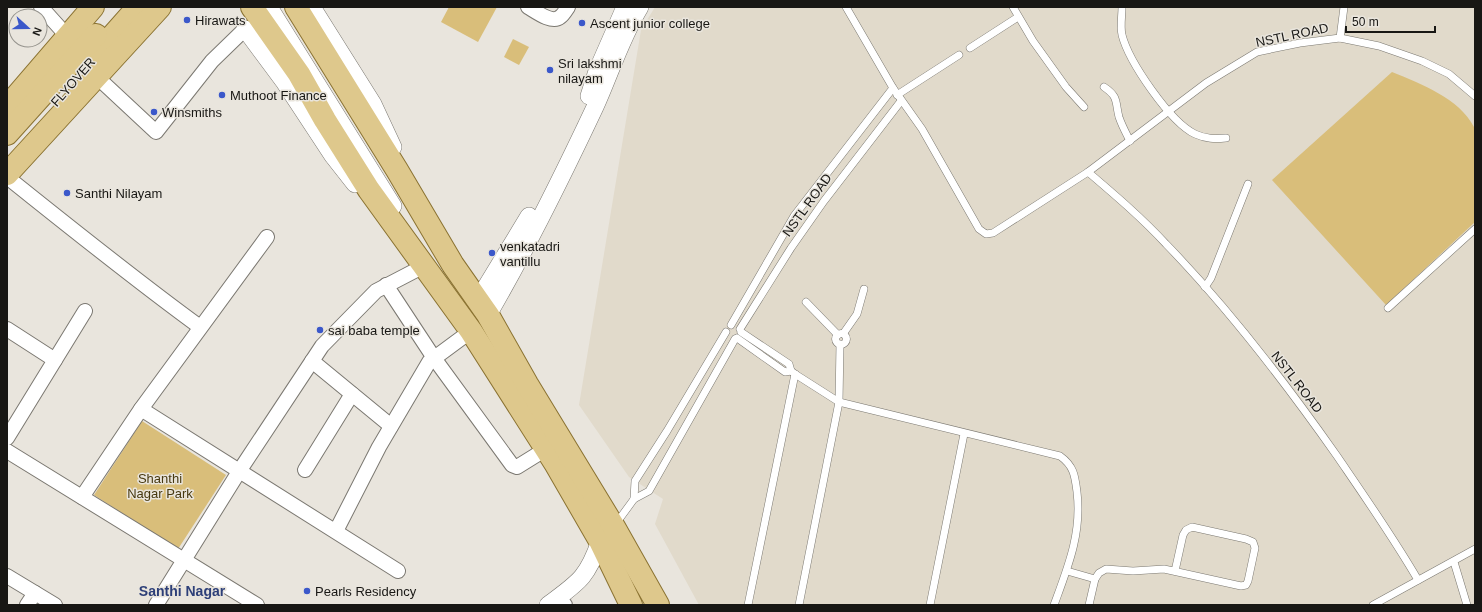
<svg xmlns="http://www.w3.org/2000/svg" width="1482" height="612" viewBox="0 0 1482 612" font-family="Arial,sans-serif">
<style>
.built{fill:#e1dacb}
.green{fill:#d9be7a}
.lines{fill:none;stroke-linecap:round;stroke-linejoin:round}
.service-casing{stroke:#7b7871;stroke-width:8}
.minor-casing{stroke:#7b7871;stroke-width:16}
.tertiary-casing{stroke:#7b7871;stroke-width:18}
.primary-casing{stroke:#8a7231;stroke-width:24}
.service{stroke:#fff;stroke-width:7}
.minor{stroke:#fff;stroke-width:14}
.tertiary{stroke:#fff;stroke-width:17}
.primary{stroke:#dec88c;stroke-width:22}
.poi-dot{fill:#3b58ca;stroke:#e9e5dd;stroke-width:1.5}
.labels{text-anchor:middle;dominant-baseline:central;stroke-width:3;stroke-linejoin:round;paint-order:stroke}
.poi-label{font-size:13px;fill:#181714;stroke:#e9e5dd;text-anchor:start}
.street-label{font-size:13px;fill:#181714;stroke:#e9e5dd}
.park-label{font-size:13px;fill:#473910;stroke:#e9e5dd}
.neighbourhood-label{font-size:14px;font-weight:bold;fill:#2d3f78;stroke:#e9e5dd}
</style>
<rect width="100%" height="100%" fill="#e9e5dd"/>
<!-- built -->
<polygon class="built" points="655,7 1475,7 1475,605 699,605 655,524 663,499 629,477 579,405 641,30"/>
<!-- green -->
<g class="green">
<polygon points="449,7 497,7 478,42 441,22"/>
<polygon points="513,39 529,47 519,65 504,57"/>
<path d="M 1392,72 C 1421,84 1459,98 1474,127 C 1478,134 1475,209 1475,222 L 1386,305 L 1272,180 Z"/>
<polygon points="142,421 226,475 178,549 94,495"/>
</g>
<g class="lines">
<defs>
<g id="service">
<polyline points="846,7 893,88 922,129 979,229 986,234 993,233 1088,172"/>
<polyline points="1013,7 1033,41 1066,87 1084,107"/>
<path d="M 1122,7 C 1122,16 1120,26 1122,35 C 1129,62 1170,122 1195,134 C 1206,139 1215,139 1226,138"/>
<polyline points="1340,38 1344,7"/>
<polyline points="970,48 1018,17"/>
<path d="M 1104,87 C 1119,97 1115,102 1119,117 C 1122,126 1126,133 1130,141"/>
<polyline points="897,95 959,55"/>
<polyline points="1205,287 1211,278 1248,184"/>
<polyline points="806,302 838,335"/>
<polyline points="1388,308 1475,229"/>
<polyline points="731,325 794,216 893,88"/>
<polyline points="740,329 791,248 824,201 901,101"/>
<path d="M 741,332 L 789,364 L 791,371 L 795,374 L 839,402 L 1060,456 C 1074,466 1075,476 1077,492 C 1082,533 1068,567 1054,605"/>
<circle cx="841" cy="339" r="5.5"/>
<polyline points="843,334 857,314 864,289"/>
<polyline points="737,338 785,372 791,371"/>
<polyline points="634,499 649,491 735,339"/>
<polyline points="615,525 634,499 635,481 667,431 726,332"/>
<polyline points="1454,562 1467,605"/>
<polyline points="1067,571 1095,579"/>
<path d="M 1418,580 C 1393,537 1365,497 1337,456 C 1285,382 1229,309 1166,244 C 1142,218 1115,195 1088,172 L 1206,83 L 1257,52 L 1300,43 L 1340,38 L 1379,46 L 1422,61 L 1449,74 L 1475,96"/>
<polyline points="748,605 795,374"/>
<polyline points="799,605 839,402 840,344"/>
<polyline points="930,605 964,434"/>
<polyline points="1089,605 1095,579 1099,573 1106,569 1133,571 1164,569 1241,586 1246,585 1248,581 1255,548 1253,542 1246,539 1192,527 1186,530 1183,535 1175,571"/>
<polyline points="1373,605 1475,549"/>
</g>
<g id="minor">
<polyline points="41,7 68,37"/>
<path d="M 528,7 C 535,11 552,24 560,17 C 563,15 566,10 568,7"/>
<polyline points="97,77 156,132 212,61 245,29"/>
<path d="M 7,177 C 71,228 134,279 200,327"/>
<polyline points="386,285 434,358 512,465 517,467 546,449"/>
<polyline points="7,329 55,360"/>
<polyline points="312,361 391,426"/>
<polyline points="141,409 398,571"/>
<polyline points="7,438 85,311"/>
<polyline points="7,451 257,605"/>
<polyline points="305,470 352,394"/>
<polyline points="82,497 141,409 267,237"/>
<polyline points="336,531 379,447 429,362 471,331"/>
<polyline points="7,576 55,605"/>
<polyline points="564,604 565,605"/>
<polyline points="27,605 35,593"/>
<polyline points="156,605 240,470 322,346 376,291 424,266"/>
</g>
<g id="tertiary">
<polyline points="269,7 393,206"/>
<polyline points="312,7 373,104 393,147"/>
<polyline points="245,29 285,83 333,156 355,184"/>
<polyline points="589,96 597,71 625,7"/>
<polyline points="478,300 529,216"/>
<path d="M 488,315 C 527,248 562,177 595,107 C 610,74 621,38 640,7"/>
<path d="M 548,605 C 579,582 587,578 600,541"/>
</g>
<g id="primary">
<polyline points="252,7 299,74 325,120 369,190 471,331 555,463 600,541 631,605"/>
<polyline points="296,7 397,170 453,265 488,315 527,384 614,527 658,605"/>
<polyline points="91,60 138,7"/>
<polyline points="7,107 93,7"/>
<polyline points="7,134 96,35"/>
<polyline points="7,174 160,7"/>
</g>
</defs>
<!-- service casing -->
<use href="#service" class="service-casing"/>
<!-- minor casing -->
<use href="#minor" class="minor-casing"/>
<!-- tertiary casing -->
<use href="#tertiary" class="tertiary-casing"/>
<!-- primary casing -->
<use href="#primary" class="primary-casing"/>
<!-- service -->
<use href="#service" class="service"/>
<!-- minor -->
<use href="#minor" class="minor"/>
<!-- tertiary -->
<use href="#tertiary" class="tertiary"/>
<!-- primary -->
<use href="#primary" class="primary"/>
</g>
<!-- markers -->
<g class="poi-dot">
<circle cx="187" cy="20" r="4"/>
<circle cx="582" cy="23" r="4"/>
<circle cx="550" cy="70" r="4"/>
<circle cx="222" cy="95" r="4"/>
<circle cx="154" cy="112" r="4"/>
<circle cx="67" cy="193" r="4"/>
<circle cx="492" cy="253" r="4"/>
<circle cx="320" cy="330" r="4"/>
<circle cx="307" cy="591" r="4"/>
</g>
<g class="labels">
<!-- poi labels -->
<g class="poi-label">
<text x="195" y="20">Hirawats</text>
<text x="590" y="23">Ascent junior college</text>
<text x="558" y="63">Sri lakshmi<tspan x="558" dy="15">nilayam</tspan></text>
<text x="230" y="95">Muthoot Finance</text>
<text x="162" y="112">Winsmiths</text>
<text x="75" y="193">Santhi Nilayam</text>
<text x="500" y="246">venkatadri<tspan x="500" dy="15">vantillu</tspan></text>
<text x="328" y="330">sai baba temple</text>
<text x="315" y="591">Pearls Residency</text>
</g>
<!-- street labels -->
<g class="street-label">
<text transform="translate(1292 35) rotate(-12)">NSTL ROAD</text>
<text transform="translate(73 82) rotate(-49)">FLYOVER</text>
<text transform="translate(807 205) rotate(-54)">NSTL ROAD</text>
<text transform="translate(1297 382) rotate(52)">NSTL ROAD</text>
</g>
<!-- park labels -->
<g class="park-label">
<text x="160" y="478">Shanthi<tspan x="160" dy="15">Nagar Park</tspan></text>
</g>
<!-- neighbourhood labels -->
<g class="neighbourhood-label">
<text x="182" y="591">Santhi Nagar</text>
</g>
</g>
<!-- border -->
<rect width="1482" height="612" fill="none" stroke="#181714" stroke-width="16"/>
<!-- north arrow -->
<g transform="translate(28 28) rotate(111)"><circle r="19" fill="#e9e5dd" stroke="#95938d"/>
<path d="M0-3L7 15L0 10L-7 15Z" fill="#3b58ca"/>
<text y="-6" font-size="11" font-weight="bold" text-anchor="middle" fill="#181714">N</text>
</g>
<!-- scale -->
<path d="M1346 26v6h89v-6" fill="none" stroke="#181714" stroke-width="2"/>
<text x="1352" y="26" font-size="12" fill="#181714" stroke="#e9e5dd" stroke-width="3" paint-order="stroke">50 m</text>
</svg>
